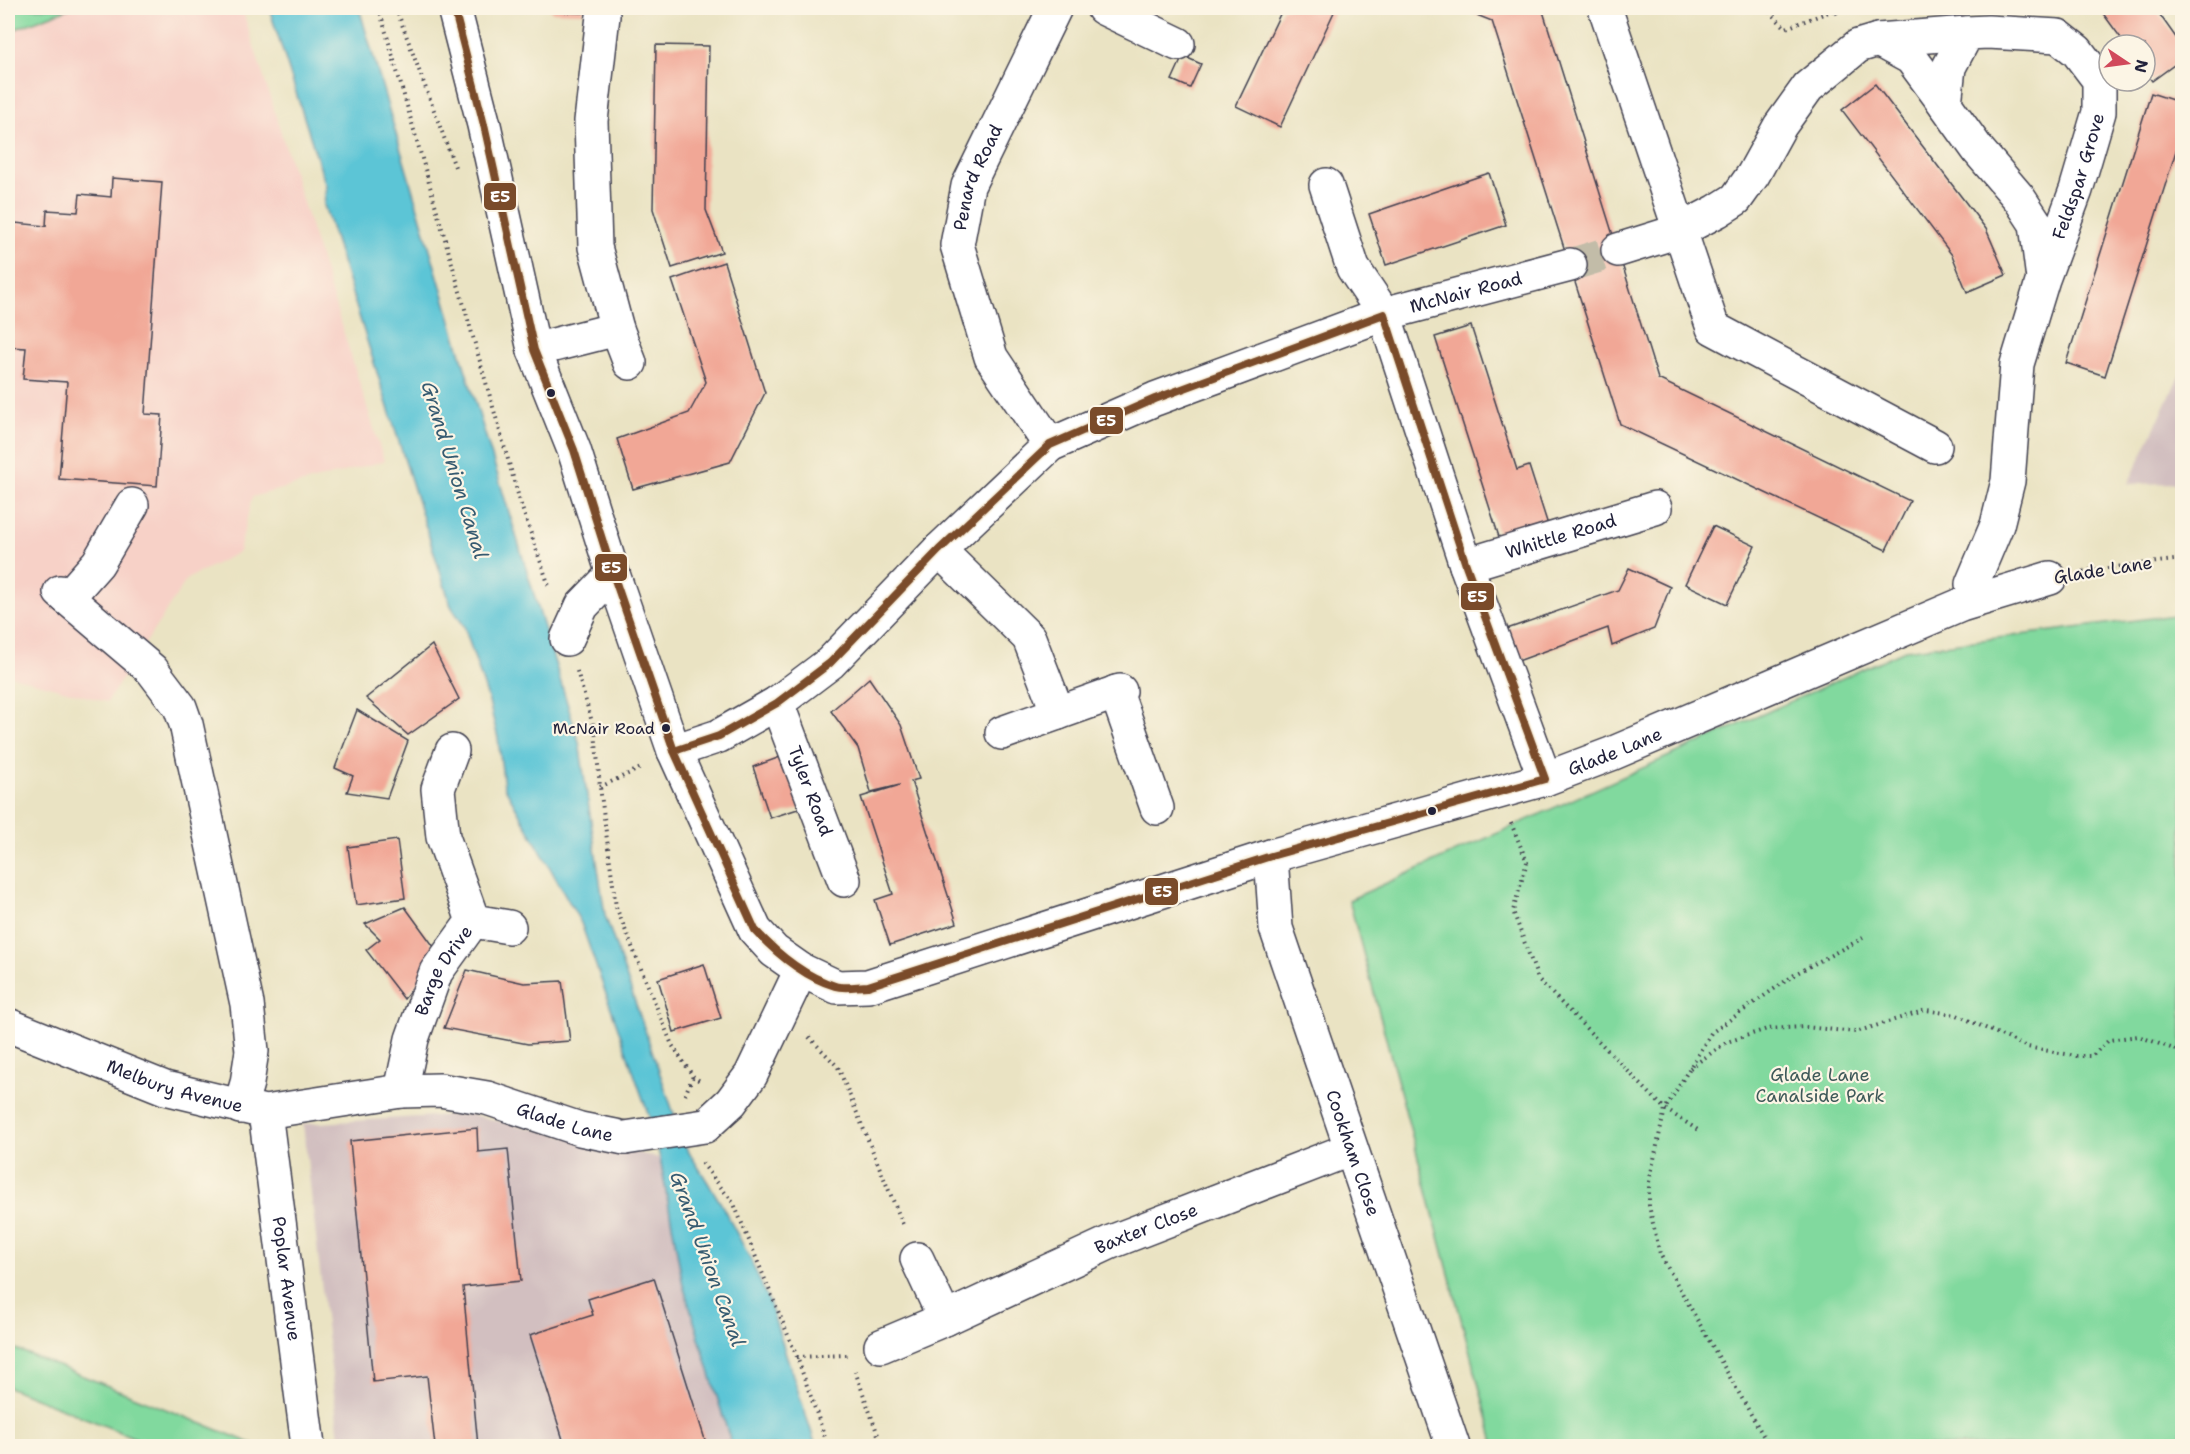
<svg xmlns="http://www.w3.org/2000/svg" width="2190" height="1454" viewBox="0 0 2190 1454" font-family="'Shantell Sans',sans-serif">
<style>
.built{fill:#f7d1c7}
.industrial{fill:#d2bfc0}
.green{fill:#81d99e;stroke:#527e6c;stroke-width:1.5}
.water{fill:#5bc5d6;stroke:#3e7488;stroke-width:1.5}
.building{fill:#f1a796}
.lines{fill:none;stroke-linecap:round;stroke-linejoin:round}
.minor-tunnel{stroke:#c2bca8;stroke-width:33;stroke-dasharray:33 16;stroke-linecap:butt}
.minor-casing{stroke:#403f4f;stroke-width:36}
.path{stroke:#403f4f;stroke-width:4;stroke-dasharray:1.5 4.5;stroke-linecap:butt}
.minor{stroke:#fff;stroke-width:33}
.minor-bridge-casing{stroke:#403f4f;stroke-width:36;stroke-linecap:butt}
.minor-bridge{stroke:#fff;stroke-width:33}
.bus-1-casing{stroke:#fcf5e5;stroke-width:12}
.bus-1{stroke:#7a4b2a;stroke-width:8}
.bus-dot{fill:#22223b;stroke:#fcf5e5;stroke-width:2}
.labels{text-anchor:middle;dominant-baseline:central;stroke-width:4.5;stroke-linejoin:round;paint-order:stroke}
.bus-label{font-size:16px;fill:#22223b;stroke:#fcf5e5;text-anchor:end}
.street-label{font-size:18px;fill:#22223b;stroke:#fcf5e5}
.park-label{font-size:18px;fill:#3e5959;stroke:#fcf5e5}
.water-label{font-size:20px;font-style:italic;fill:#365b71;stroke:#fcf5e5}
.line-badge{stroke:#fcf5e5;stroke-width:2}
.badge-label{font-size:16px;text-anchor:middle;font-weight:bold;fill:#fff}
</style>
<rect width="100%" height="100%" fill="#fcf5e5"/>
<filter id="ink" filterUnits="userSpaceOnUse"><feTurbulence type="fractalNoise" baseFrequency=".0167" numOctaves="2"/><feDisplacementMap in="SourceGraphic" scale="12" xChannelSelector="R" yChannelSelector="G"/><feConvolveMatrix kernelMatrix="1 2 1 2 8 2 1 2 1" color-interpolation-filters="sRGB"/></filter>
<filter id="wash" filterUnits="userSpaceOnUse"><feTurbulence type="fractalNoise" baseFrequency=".008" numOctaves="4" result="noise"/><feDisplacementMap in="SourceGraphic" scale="24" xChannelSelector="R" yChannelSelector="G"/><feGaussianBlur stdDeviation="1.35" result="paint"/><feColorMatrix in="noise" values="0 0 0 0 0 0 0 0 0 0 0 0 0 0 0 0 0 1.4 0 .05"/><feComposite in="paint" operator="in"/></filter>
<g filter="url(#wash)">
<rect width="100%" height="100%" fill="#eae3c3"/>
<!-- built -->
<polygon class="built" points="8,8 242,8 384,461 252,497 239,552 187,579 107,702 8,675"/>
<!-- industrial -->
<g class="industrial">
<polygon points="2182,370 2182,483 2128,484"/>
<polygon points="469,1114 660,1158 683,1285 732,1446 340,1446 303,1124"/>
</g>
<!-- green -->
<g class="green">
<polygon points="8,8 70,8 8,32"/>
<polygon points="2182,614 2182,1446 1495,1446 1349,900 1905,650"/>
<polygon points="8,1346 258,1446 155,1446 8,1387"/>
</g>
<!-- water -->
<polygon class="water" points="269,8 359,8 461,355 579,742 605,915 685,1146 720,1202 749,1256 769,1302 816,1446 732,1446 683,1285 660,1158 649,1116 581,923 504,786 498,738 488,698 464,626 451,606 324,205 326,186"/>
<g id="blocks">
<!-- building -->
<g class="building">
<polygon points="551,8 583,8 583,13 551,12"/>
<polygon points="633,8 784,8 785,12 633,9"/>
<polygon points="1283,8 1330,8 1335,10 1280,127 1236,106"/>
<polygon points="1459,8 1542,8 1658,379 1910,501 1886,550 1620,424 1492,21"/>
<polygon points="2099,8 2155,8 2182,46 2182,59 2152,81 2145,72 2145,45 2126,45"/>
<polygon points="656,45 709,46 706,210 722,252 672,268 653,209"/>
<polygon points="1183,56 1201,64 1190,88 1172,80"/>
<polygon points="1875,84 1986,229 2006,275 1967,292 1952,255 1842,110"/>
<polygon points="2151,93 2182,103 2182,132 2105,376 2066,363"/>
<polygon points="1489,173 1506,225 1386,265 1369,214"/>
<polygon points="112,178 162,182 145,414 162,415 157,486 59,479 67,382 23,379 26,348 8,347 8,249 13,250 15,223 46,226 47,210 78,212 80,194 111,197"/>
<polygon points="724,262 765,393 730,462 633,489 617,439 689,413 706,382 672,280"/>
<polygon points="1471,326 1517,470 1529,466 1548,525 1500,540 1435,337"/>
<polygon points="1713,526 1755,546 1727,604 1685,584"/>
<polygon points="1629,568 1670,587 1654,629 1612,646 1608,628 1518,661 1507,629 1618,590"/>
<polygon points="432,645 459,699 408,735 366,698"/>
<polygon points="869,678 901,725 919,779 911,781 957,923 890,945 875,900 893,894 861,797 900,785 871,792 858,748 831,711"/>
<polygon points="357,710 408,741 387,798 347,792 353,776 335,768"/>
<polygon points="783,756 801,808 770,818 753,767"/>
<polygon points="397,840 405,898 356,905 348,847"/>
<polygon points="405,907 440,955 404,999 366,950 380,939 365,924"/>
<polygon points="704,964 721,1018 674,1032 658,979"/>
<polygon points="467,970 524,983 562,981 570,1041 528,1044 444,1028"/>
<polygon points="477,1128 478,1152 508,1149 521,1281 463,1287 478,1446 435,1446 427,1376 373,1382 350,1141"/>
<polygon points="654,1278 707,1446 565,1446 530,1335 593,1315 588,1299"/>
</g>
</g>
</g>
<g filter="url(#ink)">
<use href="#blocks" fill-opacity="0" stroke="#403f4f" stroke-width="1.5"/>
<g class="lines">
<!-- minor-tunnel -->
<polyline class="minor-tunnel" points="1570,265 1618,250"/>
<defs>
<g id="minor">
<path id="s1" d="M 454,8 L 484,125 L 534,350 L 574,450 L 613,574 L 674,751 L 755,930 L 774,951 L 801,970 L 837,987 L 868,986 L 1271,856 L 1545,779 L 1611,754 L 1961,605 L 2050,578"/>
<polyline points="1103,8 1178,44"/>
<polyline points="1605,8 1713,328 1935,446"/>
<polyline points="603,16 591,121 595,247 617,329 630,363"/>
<polyline points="1878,40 1911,58 1945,104"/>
<polyline points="1326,185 1353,268 1384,314 1466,565 1545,779"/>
<polyline points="1618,250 1679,231 1717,211 1736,199 1753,175 1780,126 1808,87 1858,46 1878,40 1967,33"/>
<polyline points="534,350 617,329"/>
<path id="s2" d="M 1050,445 L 991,357 L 957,245 L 968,186 L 1055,8"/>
<polyline points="939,550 1029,638 1058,713"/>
<path id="s3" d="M 1466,565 L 1655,508"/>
<polyline points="60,592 152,670 180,707 186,724 247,1004 252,1051 247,1083 240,1107"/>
<polyline points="67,598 98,563 132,505"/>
<path id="s4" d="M 1976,599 L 1972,584 L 1997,525 L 2008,481 L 2017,364 L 2043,279 L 2076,190 L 2099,112 L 2099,80 L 2077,51 L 2058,36 L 1988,32 L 1967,33 L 1949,67 L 1945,104 L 1978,150 L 2019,198 L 2036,224 L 2043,279"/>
<polyline points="567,639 582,606 613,574"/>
<polyline points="1116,692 1157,808"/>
<path id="s5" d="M 777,703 L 844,880"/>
<polyline points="1002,733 1120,691"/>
<path id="s6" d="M 674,751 L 719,736 L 777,703 L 830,663 L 939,550 L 1050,445 L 1155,399 L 1384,314 L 1570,265"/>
<path id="s7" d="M 1271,856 L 1276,928 L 1453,1446"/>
<polyline points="473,921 509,927"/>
<path id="s8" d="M 8,1025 L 165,1088 L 265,1112 L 401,1091 L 440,1090 L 487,1098 L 580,1129 L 625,1138"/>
<path id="s9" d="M 401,1091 L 412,1039 L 436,972 L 473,921 L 443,837 L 438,789 L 452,751"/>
<path id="s10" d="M 265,1112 L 308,1446"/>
<polyline points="705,1126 731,1102 751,1075 801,970"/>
<polyline points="917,1259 945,1319"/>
<path id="s11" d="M 881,1346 L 945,1319 L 1111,1242 L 1351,1149"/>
</g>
</defs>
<!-- minor casing -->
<use href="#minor" class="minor-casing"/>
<!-- path -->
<g class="path">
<polyline points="379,8 521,505 550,589"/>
<polyline points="396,8 455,167"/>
<polyline points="1765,8 1786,28 1834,10 1839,18"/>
<polyline points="2083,571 2182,559"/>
<polyline points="577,671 595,732 600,787 616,907 672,1045 693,1076 701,1082"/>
<polyline points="600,787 643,767"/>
<polyline points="1511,823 1527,862 1513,911 1538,979 1665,1109 1701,1132"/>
<polyline points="809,1037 838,1067 904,1227"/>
<polyline points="1690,1068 1727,1042 1767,1029 1805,1027 1856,1032 1926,1010 1957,1015 2027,1047 2076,1056 2092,1056 2109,1040 2138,1036 2182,1052"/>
<polyline points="685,1095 693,1076"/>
<polyline points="702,1163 734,1204 797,1357 828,1446"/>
<polyline points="797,1357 847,1355"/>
<polyline points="855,1371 882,1446"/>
<polyline points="1769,1446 1660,1254 1649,1206 1649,1182 1665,1109 1711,1033 1797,973 1863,938"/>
</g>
<!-- minor -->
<use href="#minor" class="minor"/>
<defs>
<polyline id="minor-bridge" points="625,1138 705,1126"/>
</defs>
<!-- minor-bridge casing -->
<use href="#minor-bridge" class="minor-bridge-casing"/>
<!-- minor-bridge -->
<use href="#minor-bridge" class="minor-bridge"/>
<defs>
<g id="bus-1">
<polyline points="454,8 484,125 534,350 574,450 613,574 674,751"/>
<path d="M 1384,314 L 1466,565 L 1545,779 L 1271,856 L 868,986 C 858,986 844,989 835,986 C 803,976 777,954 755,930 L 674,751 L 719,736 L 777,703 L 830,663 L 939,550 L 1050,445 L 1155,399 Z"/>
</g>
</defs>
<!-- bus-1 casing -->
<use href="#bus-1" class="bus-1-casing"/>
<!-- bus-1 -->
<use href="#bus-1" class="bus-1"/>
</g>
</g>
<!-- markers -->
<g class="bus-dot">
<circle cx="551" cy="393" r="5"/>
<circle cx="666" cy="728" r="5"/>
<circle cx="1432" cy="811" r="5"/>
</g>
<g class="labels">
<!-- bus labels -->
<g class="bus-label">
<text x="655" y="728">McNair Road</text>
</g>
<!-- street labels -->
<g class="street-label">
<text stroke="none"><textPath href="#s4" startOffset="440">Feldspar Grove</textPath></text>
<text stroke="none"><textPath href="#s2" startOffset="294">Penard Road</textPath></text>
<text stroke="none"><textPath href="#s6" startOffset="934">McNair Road</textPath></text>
<text stroke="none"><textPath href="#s3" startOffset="99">Whittle Road</textPath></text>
<text transform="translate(2103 570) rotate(-9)">Glade Lane</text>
<text stroke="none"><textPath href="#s1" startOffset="1888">Glade Lane</textPath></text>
<text stroke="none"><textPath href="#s5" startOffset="94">Tyler Road</textPath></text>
<text stroke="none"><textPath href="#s9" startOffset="129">Barge Drive</textPath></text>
<text stroke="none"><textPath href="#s8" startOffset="178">Melbury Avenue</textPath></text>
<text stroke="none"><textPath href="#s8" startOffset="578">Glade Lane</textPath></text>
<text stroke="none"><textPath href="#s7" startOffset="310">Cookham Close</textPath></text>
<text stroke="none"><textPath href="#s11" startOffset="290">Baxter Close</textPath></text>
<text stroke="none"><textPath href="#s10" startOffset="168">Poplar Avenue</textPath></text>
</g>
<!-- park labels -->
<g class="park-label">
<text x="1820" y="1075">Glade Lane<tspan x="1820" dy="21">Canalside Park</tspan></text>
</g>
<!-- water labels -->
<g class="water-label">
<text transform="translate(455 470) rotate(73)">Grand Union Canal</text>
<text transform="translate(708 1259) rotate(70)">Grand Union Canal</text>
</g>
</g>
<g class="line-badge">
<rect x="483" y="182" width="34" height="29" rx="6" fill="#7a4b2a"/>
<rect x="1089" y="406" width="35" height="29" rx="6" fill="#7a4b2a"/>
<rect x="594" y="553" width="34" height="29" rx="6" fill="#7a4b2a"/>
<rect x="1460" y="582" width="35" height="29" rx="6" fill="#7a4b2a"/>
<rect x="1144" y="877" width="35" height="29" rx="6" fill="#7a4b2a"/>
</g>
<g class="badge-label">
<text x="500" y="202">E5</text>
<text x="1106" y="426">E5</text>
<text x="611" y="573">E5</text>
<text x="1477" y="602">E5</text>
<text x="1162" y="897">E5</text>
</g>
<!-- margin -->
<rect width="2190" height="1454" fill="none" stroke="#fcf5e5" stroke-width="30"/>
<!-- north arrow -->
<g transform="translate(2127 63) rotate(103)"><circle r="28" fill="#fcf5e5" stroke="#a5a1a1" stroke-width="1.5"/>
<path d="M0-4.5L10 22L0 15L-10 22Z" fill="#d1495b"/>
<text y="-9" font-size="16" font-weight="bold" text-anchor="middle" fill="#22223b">N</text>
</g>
</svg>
